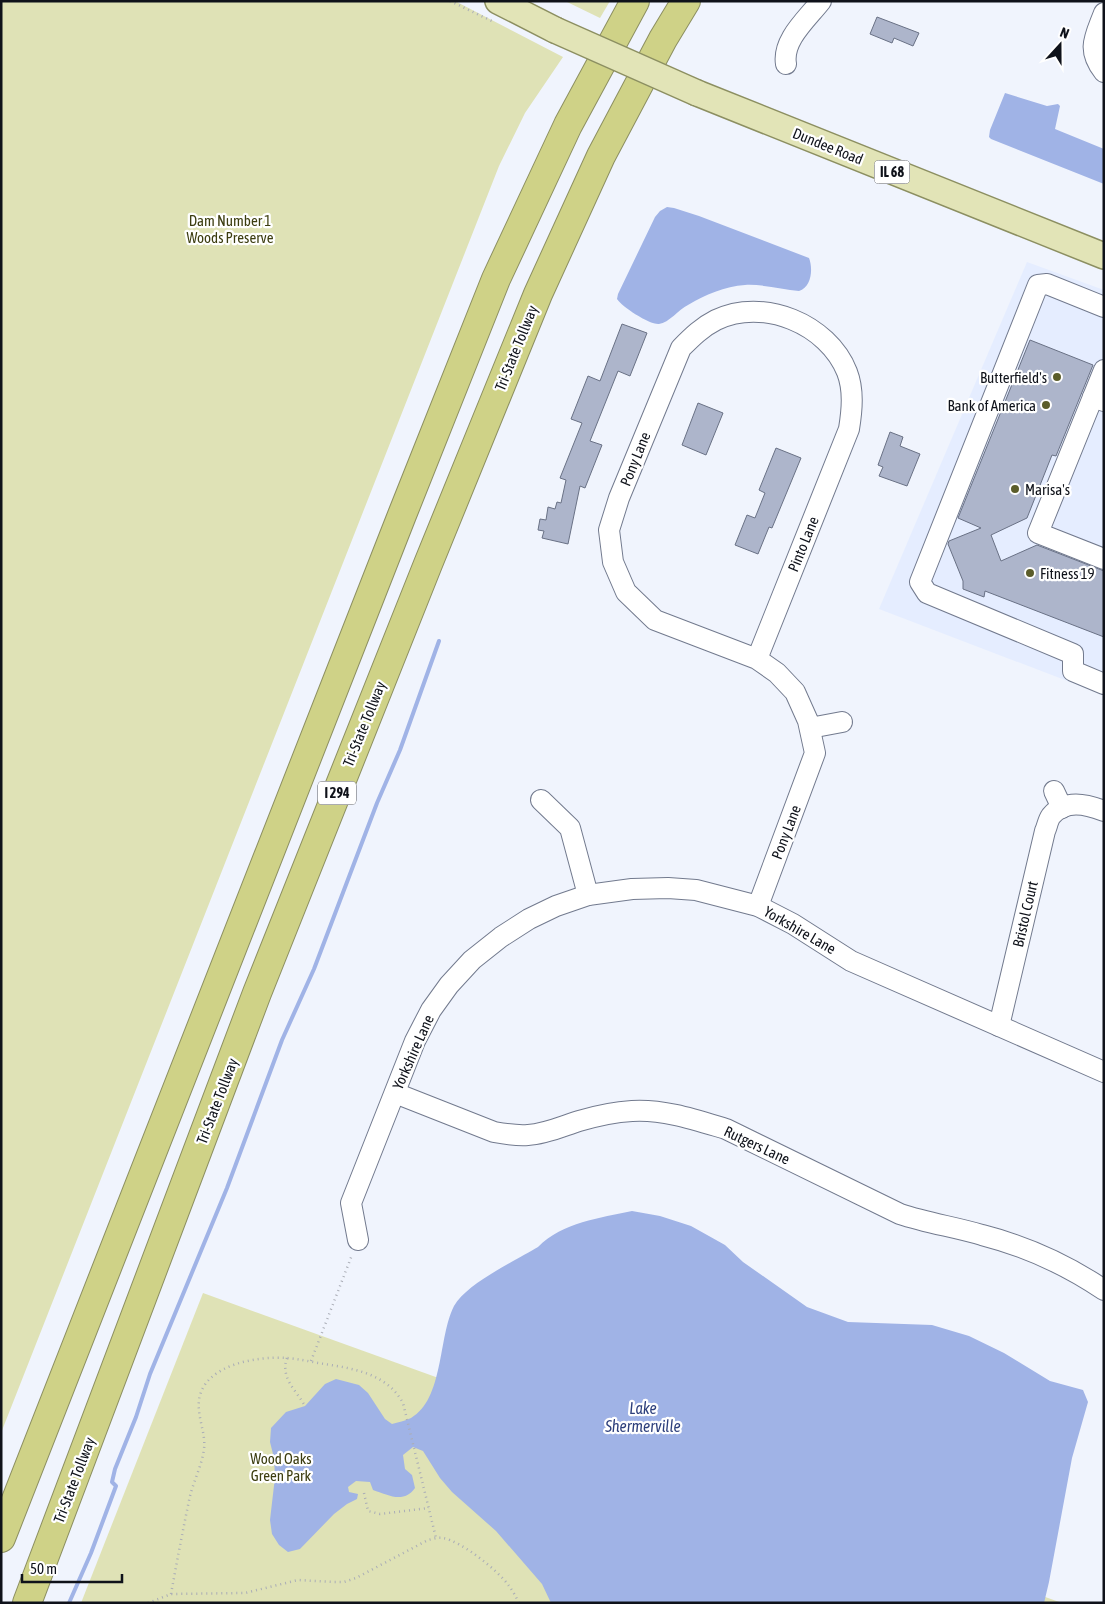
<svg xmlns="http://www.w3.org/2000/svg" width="1105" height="1604" viewBox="0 0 1105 1604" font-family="'Asap Condensed',sans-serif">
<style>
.built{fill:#e5edff}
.green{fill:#dfe2b6}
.water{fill:#a0b3e6}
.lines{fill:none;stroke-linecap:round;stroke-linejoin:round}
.stream{stroke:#a0b3e6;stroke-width:4}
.building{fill:#adb5cb;stroke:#697185}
.minor-casing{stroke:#727a8e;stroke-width:22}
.major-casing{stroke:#8c8f61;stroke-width:28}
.highway-casing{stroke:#8c8f61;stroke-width:30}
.path{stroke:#aaadb6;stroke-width:2.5;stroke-dasharray:1 4;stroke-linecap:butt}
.minor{stroke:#fff;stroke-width:20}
.major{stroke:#e2e4b7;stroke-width:25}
.highway{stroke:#cfd287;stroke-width:28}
.major-bridge-casing{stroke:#8c8f61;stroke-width:28;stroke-linecap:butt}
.major-bridge{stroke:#e2e4b7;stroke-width:25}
.poi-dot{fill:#5b5d2a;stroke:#fff;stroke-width:2}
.labels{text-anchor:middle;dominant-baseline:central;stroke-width:4.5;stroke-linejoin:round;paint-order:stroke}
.shield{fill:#fff;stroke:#57595f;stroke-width:1}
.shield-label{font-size:14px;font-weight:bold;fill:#0f121a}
.street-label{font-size:15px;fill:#0f121a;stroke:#fff}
.park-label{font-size:15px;fill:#3c3d10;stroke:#fff}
.poi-label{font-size:15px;fill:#0f121a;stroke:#fff;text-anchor:end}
.water-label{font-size:16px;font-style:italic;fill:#2d3f7c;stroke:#fff}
</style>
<rect width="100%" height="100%" fill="#f0f4fd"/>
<!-- built -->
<polygon class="built" points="1027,262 1104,290 1104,695 879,609"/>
<!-- green -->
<g class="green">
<polygon points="1,1 455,1 563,57 525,113 499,166 1,1433"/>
<polygon points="565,1 610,1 600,18"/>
<polygon points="203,1293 1062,1603 81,1603"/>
</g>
<!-- water -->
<g class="water">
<polygon points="1005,93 1047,106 1058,104 1060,106 1055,129 1104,149 1104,184 991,139 989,137 990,130"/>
<path d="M 667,207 L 674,208 L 699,216 L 809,258 C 813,268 812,287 799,291 C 782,289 761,284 745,285 C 725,286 705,295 688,305 C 679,309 669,323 659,324 C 650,325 622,307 617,299 L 618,294 L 655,217 L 660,211 Z"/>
<path d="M 632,1211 L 660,1216 L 691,1226 L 725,1245 L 743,1262 L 807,1307 L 848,1322 L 932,1325 L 969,1336 L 1004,1353 L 1050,1381 L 1083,1390 L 1088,1402 L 1072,1458 L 1049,1582 L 1044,1603 L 551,1603 L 542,1584 L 496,1531 L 452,1492 L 440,1478 L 423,1451 L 413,1447 L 403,1455 L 405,1469 L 412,1475 L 415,1488 C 404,1504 388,1495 373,1490 L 370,1482 L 356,1481 L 348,1487 L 349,1492 L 358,1494 L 357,1499 L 347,1504 L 334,1514 L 300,1549 L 288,1552 L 279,1545 L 272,1534 L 270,1520 L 275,1477 L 274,1458 L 270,1442 L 271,1428 L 286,1412 L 305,1406 L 325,1384 L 336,1379 L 359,1385 L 368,1393 L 385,1419 L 392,1424 C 398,1422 405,1421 411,1418 C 444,1399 438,1337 454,1306 C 467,1283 515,1261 538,1247 C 563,1222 600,1218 632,1211 Z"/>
</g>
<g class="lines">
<!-- stream -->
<polyline class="stream" points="69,1603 91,1553 116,1486 112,1482 115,1469 136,1417 150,1374 227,1188 282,1040 314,969 377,803 400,750 439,641"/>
</g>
<!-- building -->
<g class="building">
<polygon points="877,17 919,33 913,46 894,38 892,43 870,34"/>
<polygon points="622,324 647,333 630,376 618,371 590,441 602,445 585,488 580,486 568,544 542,538 544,531 538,530 540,519 546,520 548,507 555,509 557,502 561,503 566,480 560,478 582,423 571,419 588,376 600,381"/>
<polygon points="1030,340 1093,365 1056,456 1052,455 1027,518 991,535 1001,561 1037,545 1104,571 1104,637 985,591 984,597 963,589 963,581 948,544 949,541 981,528 958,518"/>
<polygon points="698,403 723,413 706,455 682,445"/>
<polygon points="890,432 903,437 900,446 920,454 907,486 879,476 883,467 878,465"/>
<polygon points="776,448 801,458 772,528 769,527 758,554 735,545 747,515 755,518 765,493 759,490"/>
</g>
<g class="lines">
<defs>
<g id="minor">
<path d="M 1104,13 C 1095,37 1086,49 1104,72"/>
<path d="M 786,64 C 782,40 807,19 821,1"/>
<polyline points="1104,307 1047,284 1038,285 920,582 927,593 1073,654 1073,671 1104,684"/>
<polyline points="1104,370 1093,397 1104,401"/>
<polyline points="1093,397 1038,533 1104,559"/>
<path d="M 757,659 L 849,429 C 852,410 854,390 847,372 C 828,324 763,297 716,320 C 702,327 692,337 681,348 L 619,498 L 609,530 L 613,562 L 626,592 L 655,620 L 757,659 L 777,673 L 795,692 L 808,721 L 815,753 L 758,906"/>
<polyline points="810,728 842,722"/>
<polyline points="1054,791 1062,808"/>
<polyline points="541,800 570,828 588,895"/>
<path d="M 999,1026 L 1045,831 C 1047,827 1048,820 1051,816 C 1065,799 1086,804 1104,811"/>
<path d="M 395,1093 L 494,1132 C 505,1134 516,1136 528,1135 C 546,1134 563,1126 579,1121 C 596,1116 615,1112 632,1111 C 664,1109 696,1120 726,1129 L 900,1214 C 927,1223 955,1227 982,1235 C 1025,1246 1067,1265 1104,1290"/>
<polyline points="358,1240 351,1203 415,1041 431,1010 449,985 472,960 501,937 529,919 556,906 588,895 632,889 668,888 696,890 758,906 793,924 851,961 1104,1072"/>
</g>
<g id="major">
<polyline points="498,1 555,30"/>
<polyline points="697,93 1104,256"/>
</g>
<g id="highway">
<polyline points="1,1538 402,515 496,279 568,125 635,1"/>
<polyline points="27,1603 257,993 428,564 538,294 601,156 663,39 686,1"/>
</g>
</defs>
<!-- minor casing -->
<use href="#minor" class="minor-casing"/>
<!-- major casing -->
<use href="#major" class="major-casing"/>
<!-- highway casing -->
<use href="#highway" class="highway-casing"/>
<!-- path -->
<g class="path">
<polyline points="450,1 494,22"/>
<path d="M 287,1358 C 280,1378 296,1390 305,1406"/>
<polyline points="311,1361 352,1255"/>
<polyline points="364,1493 368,1511 380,1514 429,1508"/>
<path d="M 171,1594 C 177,1561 183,1529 190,1496 C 194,1480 202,1465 204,1449 C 206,1433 197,1417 199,1400 C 204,1364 258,1356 287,1358 C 298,1359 308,1361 318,1363 C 350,1368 386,1372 403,1403 L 436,1538"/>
<path d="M 148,1603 L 171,1594 L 245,1593 L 298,1580 L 334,1582 L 344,1582 L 356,1578 L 428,1540 C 433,1539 438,1537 443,1538 C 461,1541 499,1571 509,1586 C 513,1591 516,1597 519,1603"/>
</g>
<!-- minor -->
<use href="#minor" class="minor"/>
<!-- major -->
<use href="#major" class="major"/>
<!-- highway -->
<use href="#highway" class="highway"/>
<defs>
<polyline id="major-bridge" points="555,30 697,93"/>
</defs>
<!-- major-bridge casing -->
<use href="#major-bridge" class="major-bridge-casing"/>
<!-- major-bridge -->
<use href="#major-bridge" class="major-bridge"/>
</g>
<!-- markers -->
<g class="poi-dot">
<circle cx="1057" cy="377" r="5"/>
<circle cx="1046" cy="405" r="5"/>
<circle cx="1015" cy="489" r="5"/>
<circle cx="1030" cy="573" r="5"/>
</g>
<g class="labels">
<!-- shield labels -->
<g class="shield">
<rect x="874.5" y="160.5" width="35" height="23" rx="4"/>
<rect x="318" y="781.5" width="38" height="23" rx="4"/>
</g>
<g class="shield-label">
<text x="892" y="172">IL 68</text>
<text x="337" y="793">I 294</text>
</g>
<!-- street labels -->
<g class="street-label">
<text transform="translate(828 146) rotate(22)">Dundee Road</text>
<text transform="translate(516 348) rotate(-68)">Tri-State Tollway</text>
<text transform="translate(635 459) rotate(-68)">Pony Lane</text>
<text transform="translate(803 544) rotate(-68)">Pinto Lane</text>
<text transform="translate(364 724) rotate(-68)">Tri-State Tollway</text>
<text transform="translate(786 832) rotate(-69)">Pony Lane</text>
<text transform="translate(1025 914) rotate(-77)">Bristol Court</text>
<text transform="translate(800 930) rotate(30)">Yorkshire Lane</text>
<text transform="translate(413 1052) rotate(-66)">Yorkshire Lane</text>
<text transform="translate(217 1101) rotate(-69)">Tri-State Tollway</text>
<text transform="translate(757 1145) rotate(25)">Rutgers Lane</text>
<text transform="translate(74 1480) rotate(-69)">Tri-State Tollway</text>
</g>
<!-- park labels -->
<g class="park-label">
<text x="230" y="220">Dam Number 1<tspan x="230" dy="17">Woods Preserve</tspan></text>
<text x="281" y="1458">Wood Oaks<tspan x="281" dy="17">Green Park</tspan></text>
</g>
<!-- poi labels -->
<g class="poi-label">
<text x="1047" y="377">Butterfield's</text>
<text x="1036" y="405">Bank of America</text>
<text x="1025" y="489" text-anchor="start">Marisa's</text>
<text x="1040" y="573" text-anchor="start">Fitness 19</text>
</g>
<!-- water labels -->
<g class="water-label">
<text x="643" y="1408">Lake<tspan x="643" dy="18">Shermerville</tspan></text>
</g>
</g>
<!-- border -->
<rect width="1105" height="1604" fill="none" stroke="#0f121a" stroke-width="5"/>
<!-- north arrow -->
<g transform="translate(1060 45) rotate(21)" stroke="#ffffff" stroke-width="4" paint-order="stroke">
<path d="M0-4L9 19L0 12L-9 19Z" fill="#0f121a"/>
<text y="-8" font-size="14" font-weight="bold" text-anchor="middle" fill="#0f121a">N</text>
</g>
<!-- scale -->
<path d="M22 1574v8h100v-8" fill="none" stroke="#0f121a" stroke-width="2.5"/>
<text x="30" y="1574" font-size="15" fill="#0f121a" stroke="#ffffff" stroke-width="4" paint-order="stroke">50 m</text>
</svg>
